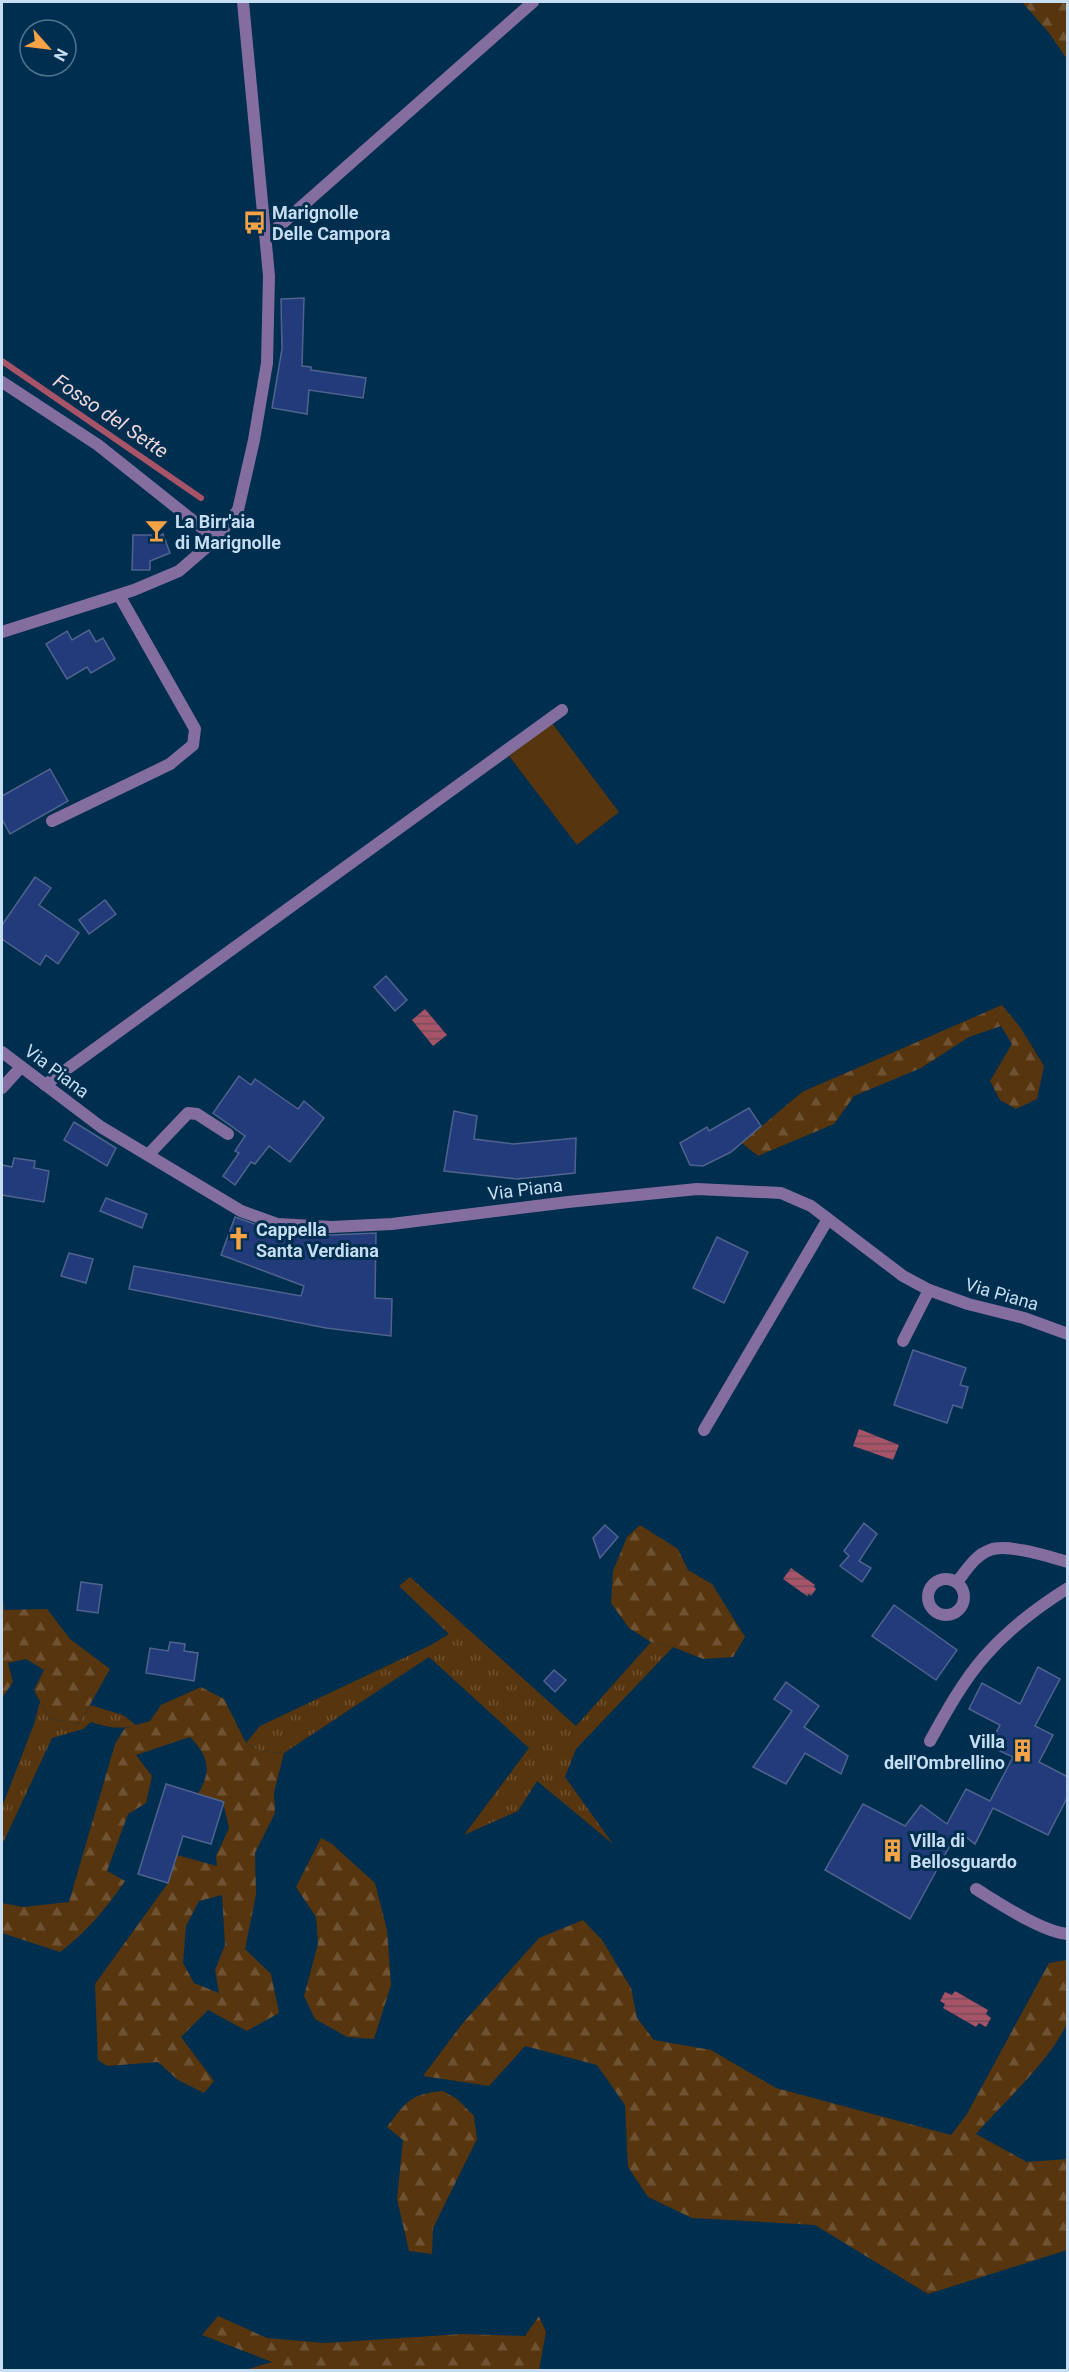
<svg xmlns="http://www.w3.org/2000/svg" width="1069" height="2372" viewBox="0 0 1069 2372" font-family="Roboto,sans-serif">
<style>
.grass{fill:url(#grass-tufts)}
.forest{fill:url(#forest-firs);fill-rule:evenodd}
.pitch{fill:#57350e}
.water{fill:url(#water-rules)}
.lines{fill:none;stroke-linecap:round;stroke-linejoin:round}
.stream{stroke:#a75469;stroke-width:6}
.building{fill:#223b7a;stroke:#50638f;stroke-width:1.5}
.lane{stroke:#846e9f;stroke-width:12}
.street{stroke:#846e9f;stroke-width:12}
.labels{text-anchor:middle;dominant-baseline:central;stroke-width:6;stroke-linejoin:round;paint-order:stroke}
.poi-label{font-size:18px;font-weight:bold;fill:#c7def2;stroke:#002e4e;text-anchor:start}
.street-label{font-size:18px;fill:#c7def2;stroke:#002e4e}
.water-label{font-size:20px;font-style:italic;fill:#f0d7dc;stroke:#002e4e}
</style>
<defs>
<pattern id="grass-tufts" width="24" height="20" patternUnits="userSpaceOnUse" patternTransform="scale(1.5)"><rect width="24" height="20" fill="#57350e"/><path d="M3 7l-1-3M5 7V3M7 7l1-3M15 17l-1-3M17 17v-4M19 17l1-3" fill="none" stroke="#6e5232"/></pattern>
<pattern id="forest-firs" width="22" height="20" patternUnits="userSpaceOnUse" patternTransform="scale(1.5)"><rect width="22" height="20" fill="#57350e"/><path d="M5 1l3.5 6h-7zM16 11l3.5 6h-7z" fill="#6e5232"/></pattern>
<pattern id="water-rules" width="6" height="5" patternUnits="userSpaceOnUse" patternTransform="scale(1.5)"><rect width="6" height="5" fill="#a75469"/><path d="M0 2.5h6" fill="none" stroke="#774c5b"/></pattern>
</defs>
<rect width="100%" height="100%" fill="#002e4e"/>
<!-- grass -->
<g class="grass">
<polygon points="410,1577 576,1726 651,1642 673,1647 576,1749 565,1777 613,1844 537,1781 518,1811 464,1835 529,1748 429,1657 284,1753 260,1751 246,1743 260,1726 431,1645 449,1634 399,1586"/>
<path d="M 40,1702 L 49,1719 L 79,1724 L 90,1705 L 123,1715 L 136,1725 C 119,1730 107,1727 91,1722 L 83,1729 L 52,1738 L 2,1845 L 2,1807 L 34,1724 Z"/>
</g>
<!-- forest -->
<g class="forest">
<polygon points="1022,2 1067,2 1067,59 1049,33"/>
<polygon points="1002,1005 1020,1027 1044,1066 1037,1099 1016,1109 1000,1100 990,1081 1012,1044 1001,1026 969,1037 921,1068 854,1096 834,1124 758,1156 742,1143 802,1092"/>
<polygon points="640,1525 678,1549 688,1570 712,1584 745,1637 733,1657 703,1659 673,1647 651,1642 629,1628 611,1603 613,1571 627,1537"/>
<polygon points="2,1589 4,1610 47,1609 70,1639 110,1669 79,1724 49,1719 34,1690 44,1670 26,1659 8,1663 13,1682 2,1698"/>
<path d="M 201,1687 L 224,1699 L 246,1743 L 260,1751 L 284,1753 L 274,1792 L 275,1813 L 255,1853 L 256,1895 L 245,1949 L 271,1974 L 279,2013 L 247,2031 L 208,2010 L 181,2037 L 214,2081 L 204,2093 L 178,2080 L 158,2062 L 107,2066 L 98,2060 L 95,1984 L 168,1883 L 177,1855 L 217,1866 L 216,1856 L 229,1828 L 223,1802 L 198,1794 C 212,1770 209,1757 190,1737 L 136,1755 L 152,1776 L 146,1803 L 128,1814 L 107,1871 L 125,1881 C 107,1907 86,1933 60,1952 L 2,1933 L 2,1903 L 23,1907 L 69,1902 L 115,1744 L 125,1728 L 150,1721 L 161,1705 ZM 222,1895 L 225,1945 L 215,1970 L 219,1993 L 194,1983 L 183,1963 L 186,1926 L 199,1901 Z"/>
<polygon points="321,1838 332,1844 375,1883 387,1930 391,1985 374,2039 347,2037 315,2019 304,1996 318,1944 316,1917 296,1887"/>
<path d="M 583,1920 L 602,1940 L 631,1988 L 637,2018 L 654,2040 L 711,2050 L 776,2088 L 951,2135 L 967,2114 L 1049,1963 L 1067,1960 L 1067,2023 C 1051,2060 1003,2103 976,2134 L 1027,2162 L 1067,2159 L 1067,2250 L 928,2294 L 815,2225 L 692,2218 L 648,2197 L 628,2167 L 625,2105 L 597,2065 L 525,2046 L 489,2086 L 423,2076 L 462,2024 L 539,1938 Z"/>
<path d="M 443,2091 L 457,2099 L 474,2116 L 477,2139 L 433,2228 L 432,2254 L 409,2251 L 397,2199 L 403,2140 L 387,2127 C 407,2101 410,2094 443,2091 Z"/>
<polygon points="218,2316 267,2338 325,2343 462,2334 525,2336 539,2316 546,2332 539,2370 245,2370 272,2362 202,2335"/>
</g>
<!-- pitch -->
<polygon class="pitch" points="552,723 619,812 577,845 509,756"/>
<!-- water -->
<g class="water">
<polygon points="425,1009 447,1035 433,1046 412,1020"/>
<polygon points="859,1429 899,1445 893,1460 853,1446"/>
<polygon points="791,1568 815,1585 814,1587 816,1589 811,1596 809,1594 807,1596 783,1579"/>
<polygon points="955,1991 988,2010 986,2014 991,2018 986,2027 979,2023 976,2027 943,2008 945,2004 940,2001 945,1992 952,1995"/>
</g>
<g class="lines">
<!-- stream -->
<polyline class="stream" points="2,361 201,498"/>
</g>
<!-- building -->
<g class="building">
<polygon points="304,298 302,366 311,367 311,370 366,378 363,398 309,390 307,414 272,408 282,349 281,299"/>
<polygon points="163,534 170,553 150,561 150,570 132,570 133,535 151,535 151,540"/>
<polygon points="89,630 96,642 103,638 115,659 91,673 87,667 67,679 46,644 67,631 72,640"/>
<polygon points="50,769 68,801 10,834 2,819 2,796"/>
<polygon points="35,877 51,888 39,905 79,933 58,964 46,955 40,965 2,939 2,925"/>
<polygon points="105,900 116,914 89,934 79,920"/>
<polygon points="386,976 407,1000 395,1011 374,987"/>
<polygon points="239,1076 251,1085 255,1079 298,1109 304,1101 324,1118 290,1162 269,1146 255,1164 251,1162 235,1185 223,1176 239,1153 235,1151 245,1136 213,1113"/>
<polygon points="749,1108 761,1126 731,1152 703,1166 690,1165 680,1143 707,1127 709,1131"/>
<polygon points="454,1111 477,1116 474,1139 513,1144 576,1138 575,1173 517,1179 444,1171"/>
<polygon points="74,1122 116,1148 107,1166 64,1140"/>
<polygon points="14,1158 35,1161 34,1168 49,1171 44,1202 2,1195 2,1165 12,1167"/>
<polygon points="106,1198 147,1214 142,1228 100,1211"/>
<polygon points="235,1217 277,1232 331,1235 376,1233 375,1298 392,1299 391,1336 326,1328 129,1289 134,1266 301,1296 304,1286 221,1255"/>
<polygon points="717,1237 748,1252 724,1303 693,1288"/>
<polygon points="69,1253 93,1259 86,1283 61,1276"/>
<polygon points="913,1350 966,1368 960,1385 968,1387 962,1408 953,1405 947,1423 894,1405"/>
<polygon points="864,1523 877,1534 859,1561 871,1568 862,1582 840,1566 849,1556 844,1551"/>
<polygon points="605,1525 618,1537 600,1558 593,1538"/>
<polygon points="81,1582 102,1585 98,1613 77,1610"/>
<polygon points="894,1605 957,1650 936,1680 872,1636"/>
<polygon points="170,1642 185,1644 184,1651 198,1653 194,1681 146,1673 150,1648 168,1651"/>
<polygon points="1038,1667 1060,1679 1035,1726 1053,1735 1039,1762 1068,1777 1068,1796 1048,1835 993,1808 975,1844 958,1831 910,1919 825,1870 863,1804 905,1826 921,1805 947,1824 966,1789 990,1801 1013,1757 989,1746 1000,1725 969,1709 982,1683 1020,1704"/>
<polygon points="554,1670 566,1680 555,1692 544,1681"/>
<polygon points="786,1682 819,1706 804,1727 848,1756 841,1774 805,1753 786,1784 753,1767 792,1711 774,1699"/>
<polygon points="166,1784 224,1802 211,1844 183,1836 168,1883 138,1874"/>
</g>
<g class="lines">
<!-- lane -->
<g class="lane">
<polyline points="267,237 533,2"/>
<polyline points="2,382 98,445 216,539"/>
<polyline points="52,821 170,764 193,745 195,729 119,595"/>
<polyline points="45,1085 562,710"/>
<polyline points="2,1088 21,1067"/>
<polyline points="148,1155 188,1113 197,1114 228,1134"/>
<polyline points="903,1341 929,1290"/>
<polyline points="704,1430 828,1219"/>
<circle cx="946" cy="1597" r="18"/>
<path d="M 957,1582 C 966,1571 975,1555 990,1550 C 1007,1543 1050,1557 1068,1562"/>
<path d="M 930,1741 C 946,1712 963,1681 985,1656 C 1008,1630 1039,1606 1068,1588"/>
<path d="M 976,1889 C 999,1903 1042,1932 1068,1934"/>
</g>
<!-- street -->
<g class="street">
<polyline points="2,632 134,590 179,571 216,539 238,510 254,440 267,363 269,276 243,2"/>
<polyline points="2,1052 101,1127 241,1211 277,1224 331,1227 392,1224 568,1202 697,1189 781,1193 811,1206 903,1276 929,1290 968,1304 1024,1318 1068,1334"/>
</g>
</g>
<!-- icons -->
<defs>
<symbol id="bus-bare" viewBox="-9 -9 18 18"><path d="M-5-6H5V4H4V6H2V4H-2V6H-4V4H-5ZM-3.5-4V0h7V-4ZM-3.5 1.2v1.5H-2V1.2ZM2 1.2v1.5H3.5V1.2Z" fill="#f6a247" stroke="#002e4e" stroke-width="2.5" paint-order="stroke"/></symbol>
<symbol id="bar-bare" viewBox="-9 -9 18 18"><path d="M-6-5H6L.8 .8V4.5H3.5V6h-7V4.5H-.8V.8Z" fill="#f6a247" stroke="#002e4e" stroke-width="2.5" paint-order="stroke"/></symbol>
<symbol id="church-bare" viewBox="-9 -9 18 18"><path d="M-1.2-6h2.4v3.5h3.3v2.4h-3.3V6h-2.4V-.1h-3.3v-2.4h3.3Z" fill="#f6a247" stroke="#002e4e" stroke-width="2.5" paint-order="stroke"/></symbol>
<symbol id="building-bare" viewBox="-9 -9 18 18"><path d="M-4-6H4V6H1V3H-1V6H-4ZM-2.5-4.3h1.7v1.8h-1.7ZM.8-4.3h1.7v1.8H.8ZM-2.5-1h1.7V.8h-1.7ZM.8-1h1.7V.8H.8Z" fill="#f6a247" stroke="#002e4e" stroke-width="2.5" paint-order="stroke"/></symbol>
</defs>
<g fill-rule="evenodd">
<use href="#bus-bare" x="238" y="206" width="33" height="33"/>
<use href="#bar-bare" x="140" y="514" width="33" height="33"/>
<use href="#church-bare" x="222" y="1222" width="33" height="33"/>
<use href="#building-bare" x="1006" y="1734" width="33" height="33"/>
<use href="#building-bare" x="876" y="1834" width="33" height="33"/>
</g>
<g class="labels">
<!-- poi labels -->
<g class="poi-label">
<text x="272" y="212">Marignolle<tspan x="272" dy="21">Delle Campora</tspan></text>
<text x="175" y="521">La Birr'aia<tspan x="175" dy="21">di Marignolle</tspan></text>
<text x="256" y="1229">Cappella<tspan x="256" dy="21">Santa Verdiana</tspan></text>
<text x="1005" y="1741" text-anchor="end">Villa<tspan x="1005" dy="21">dell'Ombrellino</tspan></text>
<text x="910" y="1840">Villa di<tspan x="910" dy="21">Bellosguardo</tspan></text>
</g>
<!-- street labels -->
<g class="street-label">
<text transform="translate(57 1071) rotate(37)">Via Piana</text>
<text transform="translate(525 1189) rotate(-7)">Via Piana</text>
<text transform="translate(1002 1294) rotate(16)">Via Piana</text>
</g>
<!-- water labels -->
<g class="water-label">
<text transform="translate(111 416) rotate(34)">Fosso del Sette</text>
</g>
</g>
<!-- border -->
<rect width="1069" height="2372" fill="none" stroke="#c7def2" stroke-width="6"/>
<!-- north arrow -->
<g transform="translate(48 48) rotate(118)"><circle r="28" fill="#002e4e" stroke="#507490" stroke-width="1.5"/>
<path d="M0-4.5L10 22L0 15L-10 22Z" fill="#f6a247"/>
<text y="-9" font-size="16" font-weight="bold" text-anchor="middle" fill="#c7def2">N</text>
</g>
</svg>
